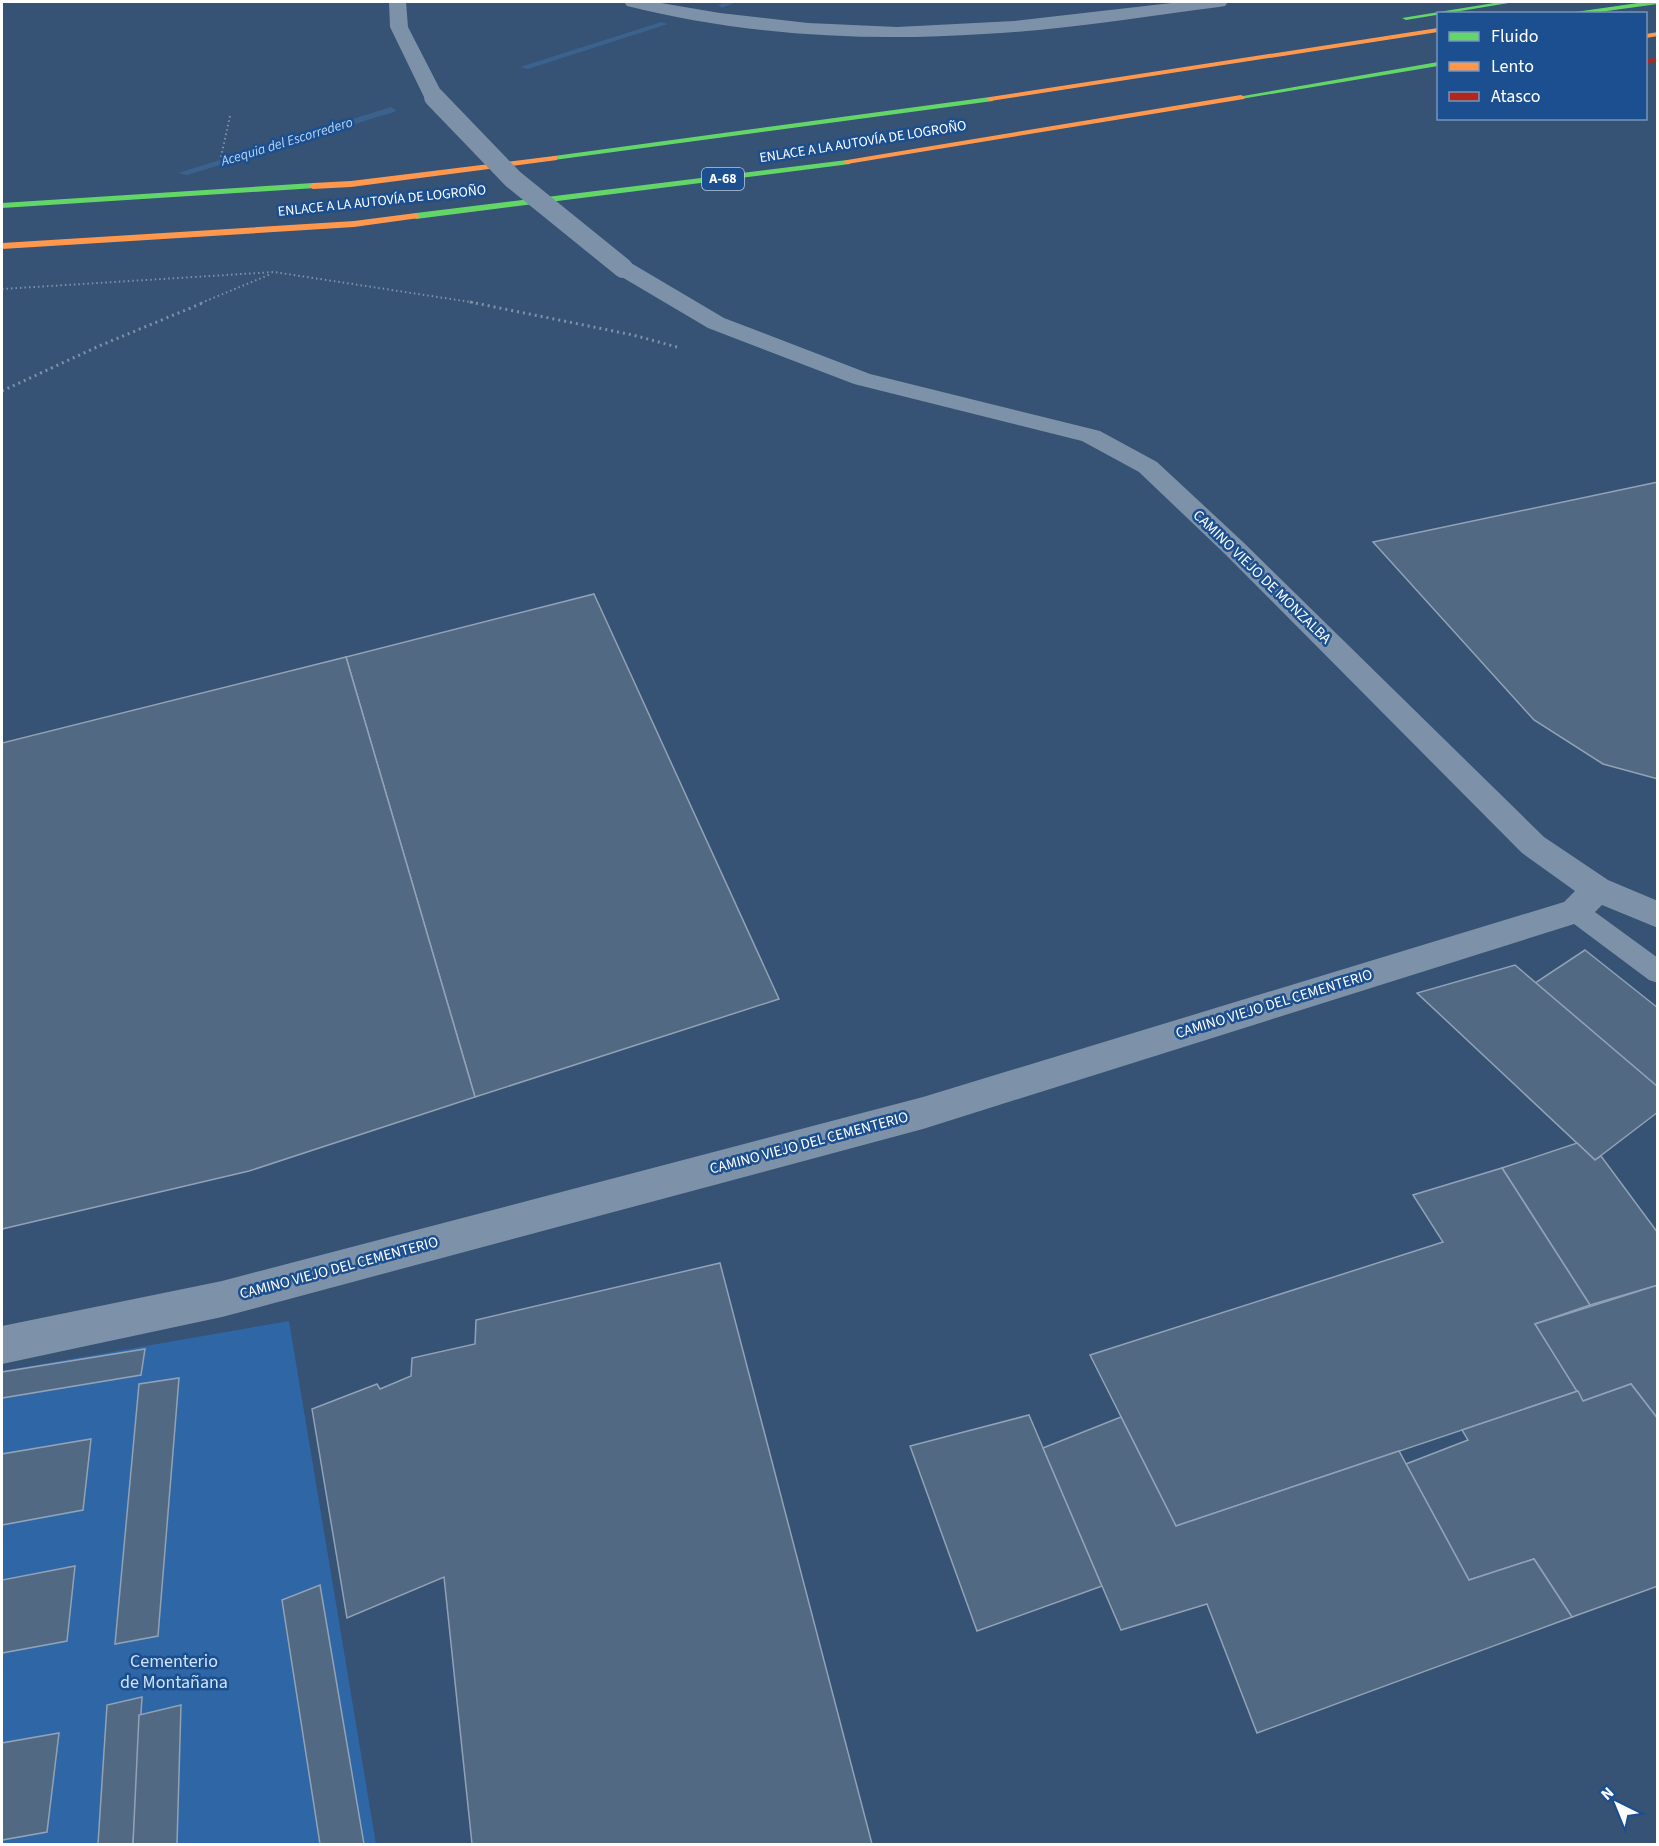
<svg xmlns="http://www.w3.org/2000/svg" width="1659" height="1846" viewBox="0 0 1659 1846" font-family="'Source Sans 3',sans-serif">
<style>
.green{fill:#2f66a5}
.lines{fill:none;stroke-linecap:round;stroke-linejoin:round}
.stream{fill:#3b618d;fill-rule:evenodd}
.building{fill:#526984;stroke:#92a2b6;stroke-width:1.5}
.path-far1{stroke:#7d92a8;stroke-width:2;stroke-dasharray:1.5 3;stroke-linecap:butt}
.path{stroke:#7d92a8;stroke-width:3;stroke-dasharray:2 4;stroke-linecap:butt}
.lane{fill:#7d92a8;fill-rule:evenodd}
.street{fill:#7d92a8;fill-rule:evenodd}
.fast{fill:#63d668;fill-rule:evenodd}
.slow{fill:#ff974d;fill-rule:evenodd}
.jam{fill:#b3261e;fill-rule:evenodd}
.street-bridge{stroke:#7d92a8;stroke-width:20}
.labels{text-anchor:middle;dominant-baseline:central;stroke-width:5;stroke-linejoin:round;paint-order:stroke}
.far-water-label{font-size:14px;font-style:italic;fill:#b5d3f5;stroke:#1b4f8f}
.far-street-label{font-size:14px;fill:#fff;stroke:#1b4f8f}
.shield{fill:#1b4f8f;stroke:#bbcadd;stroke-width:1.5}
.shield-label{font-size:14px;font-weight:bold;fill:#fff}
.street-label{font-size:15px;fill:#fff;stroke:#1b4f8f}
.near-park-label{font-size:18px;fill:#cfe3fa;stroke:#1b4f8f}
</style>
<rect width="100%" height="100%" fill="#365274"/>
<!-- green -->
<polygon class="green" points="289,1321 376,1844 2,1844 2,1371"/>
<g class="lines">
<!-- stream -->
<g class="stream">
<polygon points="725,2 737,2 722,8 718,5"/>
<polygon points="661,22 668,24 528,69 520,67"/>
<polygon points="391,107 396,110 394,112 187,175 178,173"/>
</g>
</g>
<!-- building -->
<g class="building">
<polygon points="1658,482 1658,779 1603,764 1534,720 1373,542"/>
<polygon points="594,594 779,999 475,1097 346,657"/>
<polygon points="346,657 475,1097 249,1171 2,1229 2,743"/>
<polygon points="1585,950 1658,1008 1658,1087 1535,983"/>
<polygon points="1515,965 1658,1087 1658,1112 1595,1160 1417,993"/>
<polygon points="1577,1143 1595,1160 1601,1156 1658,1233 1658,1285 1590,1305 1502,1168"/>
<polygon points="1502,1168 1590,1305 1535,1324 1578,1391 1176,1526 1090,1355 1443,1242 1413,1195"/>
<polygon points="720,1263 872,1844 472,1844 444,1577 347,1618 312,1409 377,1384 380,1389 411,1376 412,1358 475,1344 476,1320"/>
<polygon points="1658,1285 1658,1419 1631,1384 1583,1401 1535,1324"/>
<polygon points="145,1349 141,1375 2,1398 2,1372"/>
<polygon points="179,1378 158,1636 115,1644 139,1384"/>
<polygon points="1631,1384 1658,1419 1658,1586 1572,1617 1534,1559 1469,1580 1406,1464 1468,1440 1462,1430 1578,1391 1583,1401"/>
<polygon points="1029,1415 1102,1586 977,1631 910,1446"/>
<polygon points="1121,1417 1176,1526 1399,1451 1469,1580 1534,1559 1572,1617 1257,1733 1207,1604 1121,1630 1102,1586 1043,1448"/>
<polygon points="91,1439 83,1510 2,1525 2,1454"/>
<polygon points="75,1566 67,1641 2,1653 2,1580"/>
<polygon points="320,1585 364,1844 320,1844 282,1600"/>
<polygon points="142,1697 133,1844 98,1844 107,1705"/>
<polygon points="181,1705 177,1844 133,1844 139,1715"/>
<polygon points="59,1733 47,1832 2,1840 2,1743"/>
</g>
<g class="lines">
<!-- path-far1 -->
<g class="path-far1">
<polyline points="221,157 230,116"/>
<polyline points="2,289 274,272 477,303"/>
<polyline points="201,303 271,274"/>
</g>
<!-- path -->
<g class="path">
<polyline points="470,302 633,335 677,347"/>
<polyline points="2,391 99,346 205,302"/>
</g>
<!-- lane -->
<polygon class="lane" points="1575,901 1584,904 1658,958 1658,983 1649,980 1566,918 1562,911 1566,904"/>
<!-- street -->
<g class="street">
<polygon points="389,2 406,2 408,27 444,97 441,101 427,101 424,97 390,27"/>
<path d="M 624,2 L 655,2 L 720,13 L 808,23 L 897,27 L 1014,21 L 1180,2 L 1228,2 L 1225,6 L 1219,7 C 1141,17 1063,30 984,34 C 864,42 743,35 627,6 Z"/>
<polygon points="623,261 631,263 724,318 870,374 1100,431 1157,462 1243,542 1544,837 1608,880 1658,901 1658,928 1602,905 1587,920 923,1129 222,1317 2,1364 2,1326 222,1281 923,1097 1564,902 1575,891 1522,853 1225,554 1139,472 1082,441 854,384 708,328 615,273 612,268 615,263"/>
</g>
<!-- fast -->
<g class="fast">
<polygon points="1500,2 1515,2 1406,20 1402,18"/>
<polygon points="1645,2 1658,2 1658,4 1585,14 1561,14"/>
<polygon points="1438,62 1438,66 1241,99 1237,97"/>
<polygon points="990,97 993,97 993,101 554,160 550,158 554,156"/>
<polygon points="847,160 850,160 850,164 416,219 412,216 416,213"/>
<polygon points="313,183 317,186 316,188 2,208 2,203"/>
</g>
<!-- slow -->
<g class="slow">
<polygon points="1438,28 1438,32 990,101 986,99 990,97"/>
<polygon points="1658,32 1658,36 1646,38 1646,34"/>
<polygon points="1241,95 1245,97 1244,99 847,164 843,162 847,160"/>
<polygon points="554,156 557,156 557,160 351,187 313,189 309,186 313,183 351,181"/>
<polygon points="416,213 420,216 419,218 354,227 2,249 2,243 354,221"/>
</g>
<!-- jam -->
<polygon class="jam" points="1658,58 1658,62 1646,63 1646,59"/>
<!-- street-bridge -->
<polyline class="street-bridge" points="434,97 513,179 623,268"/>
</g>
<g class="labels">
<!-- far-water labels -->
<g class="far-water-label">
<text transform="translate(287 142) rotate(-17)">Acequia del Escorredero</text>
</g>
<!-- far-street labels -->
<g class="far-street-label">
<text transform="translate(863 142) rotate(-9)">ENLACE A LA AUTOVÍA DE LOGROÑO</text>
<text transform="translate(382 201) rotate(-6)">ENLACE A LA AUTOVÍA DE LOGROÑO</text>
</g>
<!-- shield labels -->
<rect class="shield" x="702" y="168" width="42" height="22" rx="4.5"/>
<g class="shield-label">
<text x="723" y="179">A-68</text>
</g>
<!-- street labels -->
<g class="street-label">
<text transform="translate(1262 577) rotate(44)">CAMINO VIEJO DE MONZALBA</text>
<text transform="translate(1274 1004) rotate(-17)">CAMINO VIEJO DEL CEMENTERIO</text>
<text transform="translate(809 1143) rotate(-15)">CAMINO VIEJO DEL CEMENTERIO</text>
<text transform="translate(339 1268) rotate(-15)">CAMINO VIEJO DEL CEMENTERIO</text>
</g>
<!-- near-park labels -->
<g class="near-park-label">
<text x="174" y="1661">Cementerio<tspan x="174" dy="21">de Montañana</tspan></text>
</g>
</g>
<!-- border -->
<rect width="1659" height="1846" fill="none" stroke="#ffffff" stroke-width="6"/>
<!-- legend -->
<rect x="1437" y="12" width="210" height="108" fill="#1b4f8f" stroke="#7695bc" stroke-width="1.5"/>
<rect x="1449" y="32" width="30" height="9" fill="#63d668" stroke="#7695bc" stroke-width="1.5"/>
<text x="1491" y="42" font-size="18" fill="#ffffff">Fluido</text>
<rect x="1449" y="62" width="30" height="9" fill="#ff974d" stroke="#7695bc" stroke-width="1.5"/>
<text x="1491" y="72" font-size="18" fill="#ffffff">Lento</text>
<rect x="1449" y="92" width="30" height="9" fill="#b3261e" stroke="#7695bc" stroke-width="1.5"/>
<text x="1491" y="102" font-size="18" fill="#ffffff">Atasco</text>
<!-- north arrow -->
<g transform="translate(1617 1804) rotate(317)" stroke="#1b4f8f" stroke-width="4.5" paint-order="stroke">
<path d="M0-4.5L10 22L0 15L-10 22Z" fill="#ffffff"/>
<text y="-9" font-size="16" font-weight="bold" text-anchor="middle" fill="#ffffff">N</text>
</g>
</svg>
